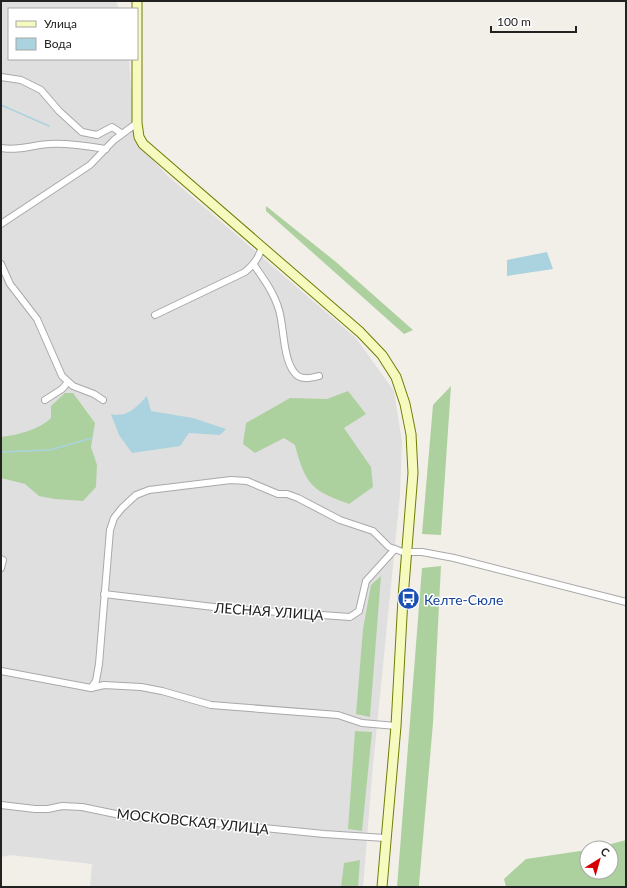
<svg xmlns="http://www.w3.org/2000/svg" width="627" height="888" viewBox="0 0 627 888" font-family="Lato,sans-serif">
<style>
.residential{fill:#e0dfdf}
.forest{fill:#add19e}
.water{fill:#aad3df}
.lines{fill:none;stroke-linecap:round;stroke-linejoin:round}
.stream{stroke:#aad3df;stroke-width:1.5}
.street-casing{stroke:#a9a9a9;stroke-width:8}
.secondary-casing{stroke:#707d05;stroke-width:11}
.street{stroke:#fff;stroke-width:6}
.secondary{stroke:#f7fabf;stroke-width:9}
.labels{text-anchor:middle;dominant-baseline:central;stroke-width:3;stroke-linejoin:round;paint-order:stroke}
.transit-label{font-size:14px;fill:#164399;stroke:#fff;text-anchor:start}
.street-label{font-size:14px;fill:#222;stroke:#fff}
</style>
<rect width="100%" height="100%" fill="#f2efe9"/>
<!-- residential -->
<polygon class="residential" points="1,1 116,1 119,9 9,9 9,59 129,59 135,141 168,176 356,338 394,391 402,442 400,495 372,776 363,887 90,887 92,864 10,855 1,857"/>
<!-- forest -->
<g class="forest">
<polygon points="266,206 336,262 413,330 404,334 266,211"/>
<polygon points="451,386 441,535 422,534 433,405"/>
<path d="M 348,391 L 366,414 L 344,428 L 371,467 L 373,487 L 349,504 C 312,491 305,484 295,445 L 284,438 L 255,453 L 243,444 L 246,423 L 290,398 L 327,399 Z"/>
<path d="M 65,393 L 73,393 L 95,423 L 91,447 L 97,465 L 96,487 L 83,501 L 55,499 L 39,496 L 25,484 L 1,478 L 1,437 C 17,435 39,430 51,418 L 51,406 Z"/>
<polygon points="441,566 433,723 419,885 419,887 397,887 422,568"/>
<polygon points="381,576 370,717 356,714 363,629 371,585"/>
<polygon points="355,731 372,732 362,831 348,829"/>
<polygon points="626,840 626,887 506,887 504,879 526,859 587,850 587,872 611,872 611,848 596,848"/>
<polygon points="360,860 358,887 341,887 344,863"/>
</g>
<!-- water -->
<g class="water">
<polygon points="547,252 553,269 507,276 507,260"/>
<path d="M 147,396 L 151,411 L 193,418 L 226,429 L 220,435 L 189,433 L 180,446 L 132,453 L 119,435 L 111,414 C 128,418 136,407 147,396 Z"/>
</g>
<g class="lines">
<!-- stream -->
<g class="stream">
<polyline points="1,105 49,126"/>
<polyline points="1,452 50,450 92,438"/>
</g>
<defs>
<g id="street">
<polyline points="1,77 21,80 41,90 59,111 82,132 97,135 112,127 121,133"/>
<path d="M 1,148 C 22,151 31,145 50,144 C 69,143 87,146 106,149"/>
<polyline points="1,224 90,165 114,140 137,123"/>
<polyline points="1,264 10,284 37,319 62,376 73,386 94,394 103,400"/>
<path d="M 254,265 C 264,279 274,293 279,310 C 284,327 283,358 294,372 C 300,381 311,378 319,376"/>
<path d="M 155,315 L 245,272 C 254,264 259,258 262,246"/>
<polyline points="45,400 62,389 68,382"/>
<polyline points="1,559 3,560 1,568"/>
<polyline points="104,594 222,608 350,617 359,611 366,581 395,549"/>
<polyline points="1,671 91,688 104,685 141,687 162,691 211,705 338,715 362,723 396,726"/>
<polyline points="91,688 96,681 99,664 110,530 114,518 122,508 136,495 149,490 231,480 247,481 278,494 287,494 298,498 340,520 373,531 389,547 403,552 422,552 454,558 626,602"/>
<polyline points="1,805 35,809 48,809 62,806 82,807 130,817 176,819 324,834 385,838"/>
</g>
<polyline id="secondary" points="137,1 137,123 139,137 143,144 360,332 382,355 396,377 405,404 411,434 413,473 403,598 396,726 382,887"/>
</defs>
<!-- street casing -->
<use href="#street" class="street-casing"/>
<!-- secondary casing -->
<use href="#secondary" class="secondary-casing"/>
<!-- street -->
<use href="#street" class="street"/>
<!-- secondary -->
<use href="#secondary" class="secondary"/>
</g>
<!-- icons -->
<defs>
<symbol id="bus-disc" viewBox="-11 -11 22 22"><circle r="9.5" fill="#1a4fb4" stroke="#fff"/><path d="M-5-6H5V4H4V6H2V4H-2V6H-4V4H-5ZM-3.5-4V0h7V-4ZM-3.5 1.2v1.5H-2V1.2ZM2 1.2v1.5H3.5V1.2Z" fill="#fff"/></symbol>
</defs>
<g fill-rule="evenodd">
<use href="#bus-disc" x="396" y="586" width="25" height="25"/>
</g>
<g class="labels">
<!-- transit labels -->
<g class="transit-label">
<text x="424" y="599">Келте-Сюле</text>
</g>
<!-- street labels -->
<g class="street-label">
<text transform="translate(269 611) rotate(4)">ЛЕСНАЯ УЛИЦА</text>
<text transform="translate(193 821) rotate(6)">МОСКОВСКАЯ УЛИЦА</text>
</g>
</g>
<!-- border -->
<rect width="627" height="888" fill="none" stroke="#222222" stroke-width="4"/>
<!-- legend -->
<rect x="8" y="8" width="130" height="52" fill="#ffffff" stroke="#a7a7a7"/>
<rect x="16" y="21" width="20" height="6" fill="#f7fabf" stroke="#a7a7a7"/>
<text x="44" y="28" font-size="12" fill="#222222">Улица</text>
<rect x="16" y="38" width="20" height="12" fill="#aad3df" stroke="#a7a7a7"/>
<text x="44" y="48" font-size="12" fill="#222222">Вода</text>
<!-- north arrow -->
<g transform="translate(599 860) rotate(37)"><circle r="19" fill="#ffffff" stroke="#a7a7a7"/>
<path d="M0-3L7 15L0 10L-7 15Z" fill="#d40000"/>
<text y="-6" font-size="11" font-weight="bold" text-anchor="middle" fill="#222222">С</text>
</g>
<!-- scale -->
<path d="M491 26v6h85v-6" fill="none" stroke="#222222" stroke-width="2"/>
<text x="497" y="26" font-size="12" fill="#222222" stroke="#ffffff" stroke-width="3" paint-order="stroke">100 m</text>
</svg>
